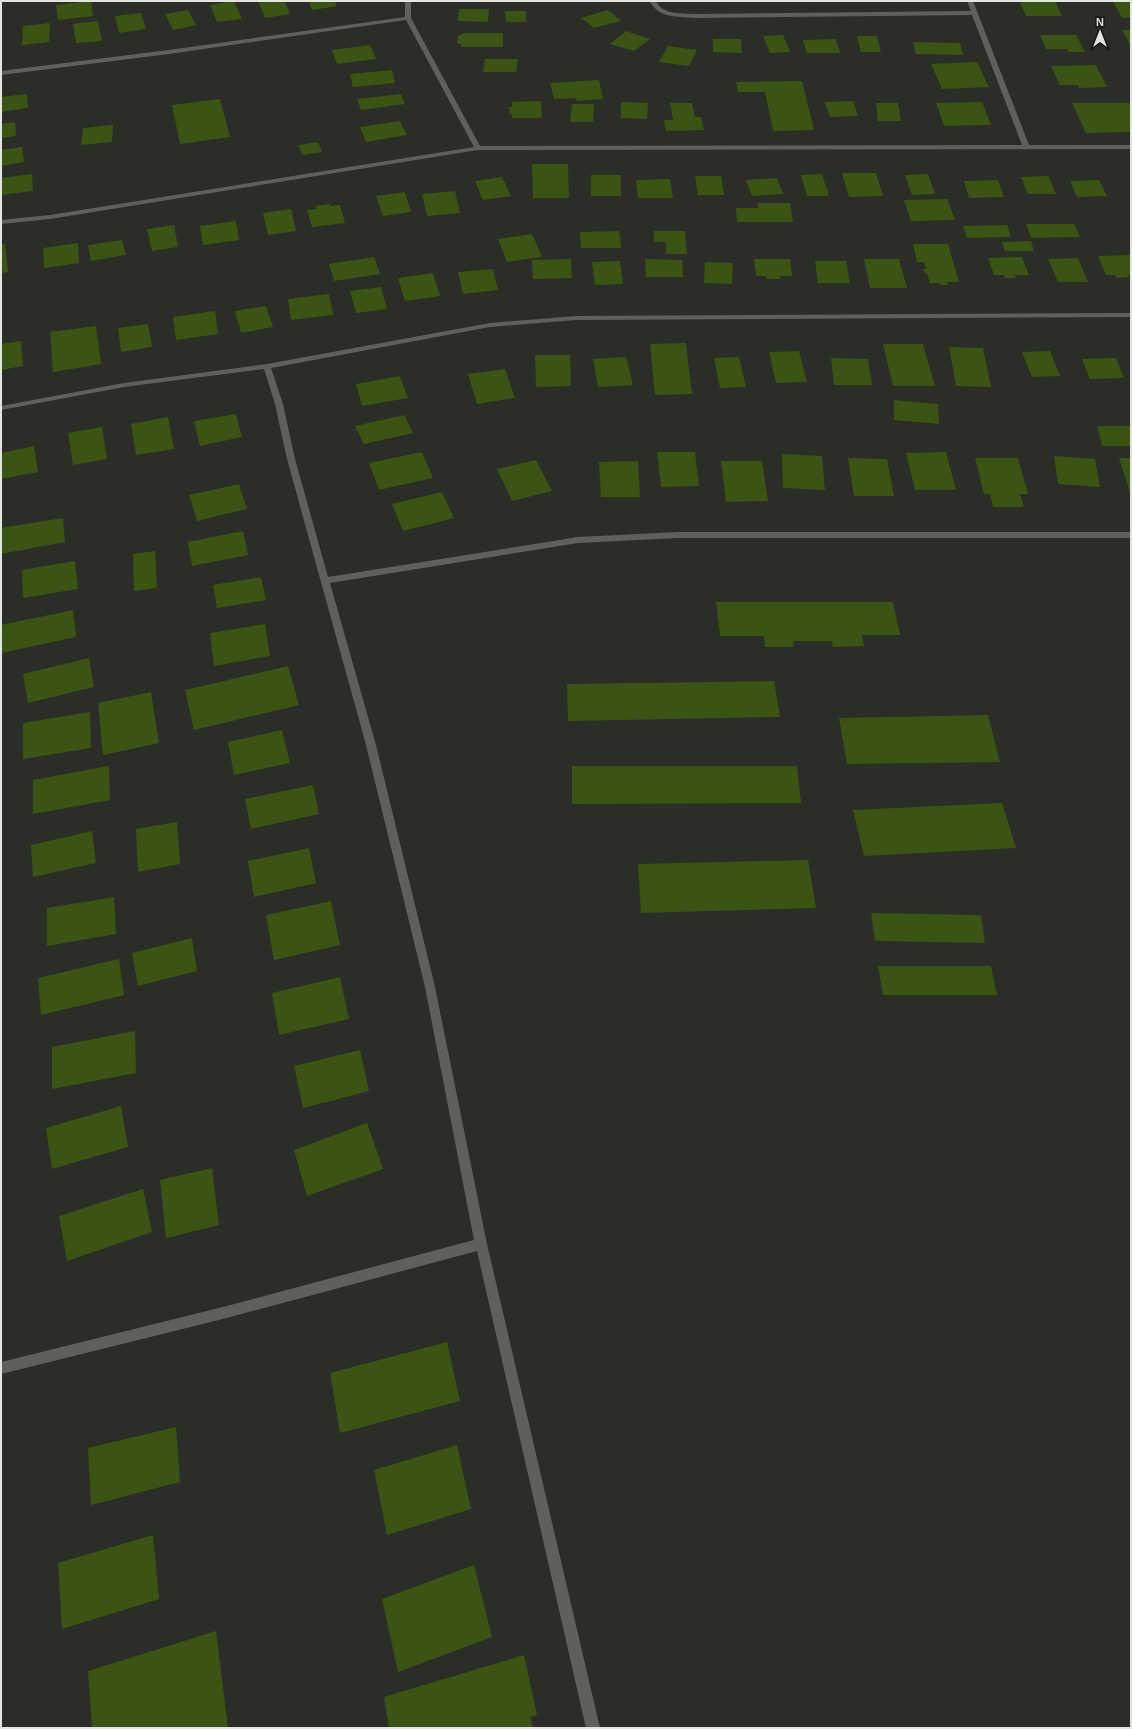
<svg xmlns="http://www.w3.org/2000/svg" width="1132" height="1729" viewBox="0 0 1132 1729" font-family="Helvetica,sans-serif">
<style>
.building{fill:#3b5314}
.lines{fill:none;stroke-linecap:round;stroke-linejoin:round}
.minor{fill:#5e605c;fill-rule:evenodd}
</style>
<rect width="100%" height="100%" fill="#2a2e26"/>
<!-- building -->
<g class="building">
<polygon points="91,1 93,16 58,20 56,5"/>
<polygon points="234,1 242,19 217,22 210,5"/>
<polygon points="258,1 285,1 290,14 265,18"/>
<polygon points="309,1 335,1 337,6 312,10"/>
<polygon points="1019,1 1055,1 1062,16 1026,16"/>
<polygon points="1113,1 1131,1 1131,17 1122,18"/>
<polygon points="459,9 489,9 488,22 458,21"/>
<polygon points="188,10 196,25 173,30 165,14"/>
<polygon points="608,10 621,21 594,28 581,18"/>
<polygon points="505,11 526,11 526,22 506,22"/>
<polygon points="141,13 146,29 119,33 115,16"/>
<polygon points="98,21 102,41 76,43 73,24"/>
<polygon points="50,23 49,42 22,45 23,26"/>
<polygon points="1122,30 1131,30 1131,47"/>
<polygon points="626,31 650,39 634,51 610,44"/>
<polygon points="462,33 503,33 503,47 461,47 461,44 457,44 458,35 462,35"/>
<polygon points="783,35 790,52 770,53 763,36"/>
<polygon points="1040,35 1076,35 1085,52 1069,52 1067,49 1046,49"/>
<polygon points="857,36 877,36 881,52 861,52"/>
<polygon points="713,39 741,39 742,53 713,52"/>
<polygon points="836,39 840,53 807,53 803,40"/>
<polygon points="913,42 960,43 963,55 916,54"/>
<polygon points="370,45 376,59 337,64 332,50"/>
<polygon points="668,46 697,50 689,66 659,62"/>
<polygon points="485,59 518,59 516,72 483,72"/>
<polygon points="977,62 989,87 942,89 931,64"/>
<polygon points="1096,65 1107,87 1079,88 1078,85 1060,85 1051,66"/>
<polygon points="392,70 395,83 353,87 350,74"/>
<polygon points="599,80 603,99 577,101 576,98 554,99 550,83"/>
<polygon points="802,81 814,130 773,131 765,92 738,92 736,82"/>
<polygon points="27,94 28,108 1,112 1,97"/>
<polygon points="401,94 405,104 361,110 357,99"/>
<polygon points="220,99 230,137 180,144 172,105"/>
<polygon points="541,101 542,118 512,118 512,114 510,114 509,107 512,107 512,102"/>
<polygon points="853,101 858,116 830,117 825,102"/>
<polygon points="621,102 648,103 647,119 621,118"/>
<polygon points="982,102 991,125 944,126 936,103"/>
<polygon points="670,103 692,103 695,117 701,117 704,130 666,131 664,120 673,120"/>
<polygon points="876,103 898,103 901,121 878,121"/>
<polygon points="1072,103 1129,103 1131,107 1131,132 1086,133"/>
<polygon points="572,104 594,104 593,122 570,122"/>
<polygon points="400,121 407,135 366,142 360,127"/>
<polygon points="15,122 16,136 1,138 1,124"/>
<polygon points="113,125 112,142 81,145 83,128"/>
<polygon points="318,142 322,152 303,155 298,145"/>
<polygon points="22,147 24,162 1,166 1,150"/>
<polygon points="532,164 568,164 569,198 533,198"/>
<polygon points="842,173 876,173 883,196 849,197"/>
<polygon points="32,174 33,191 1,195 1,178"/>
<polygon points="822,174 829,196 807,196 801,175"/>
<polygon points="928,174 935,194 912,195 905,175"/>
<rect x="591" y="175" width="30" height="21"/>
<polygon points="695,176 721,176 724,195 698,195"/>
<polygon points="1048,176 1056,194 1028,194 1021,177"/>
<polygon points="502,177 511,196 483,200 475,181"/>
<polygon points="777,178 783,194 752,196 746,180"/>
<polygon points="670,179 673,198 638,198 636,180"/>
<polygon points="998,180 1004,197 969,198 964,181"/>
<polygon points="1099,180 1107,196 1077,197 1070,181"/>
<polygon points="455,191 460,213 427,216 422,194"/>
<polygon points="405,192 411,212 383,216 376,196"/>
<polygon points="947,199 955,220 911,221 904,200"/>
<polygon points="758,203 790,203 793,222 737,222 736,208 758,208"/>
<polygon points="329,204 330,206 340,205 345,223 312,227 307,210 317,209 316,206"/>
<polygon points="291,209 296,231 268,235 263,213"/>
<polygon points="236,221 239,240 203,245 200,226"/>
<polygon points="1026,224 1074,224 1080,237 1031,238"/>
<polygon points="174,225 178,247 152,251 147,229"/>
<polygon points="1007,225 1011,237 967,238 963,226"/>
<polygon points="619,231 621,248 581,248 580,232"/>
<polygon points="654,231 685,231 687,254 666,254 666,242 654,242"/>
<polygon points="532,234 542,257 507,262 498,239"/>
<polygon points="122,240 126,255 91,261 88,245"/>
<polygon points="1031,241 1034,251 1005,251 1002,242"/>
<polygon points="78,243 79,263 44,268 43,248"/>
<polygon points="5,244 8,272 1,273 1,245"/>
<polygon points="913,244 948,244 959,282 947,282 948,285 941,285 940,283 930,283 927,273 925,273 923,269 926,269 924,262 917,262"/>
<polygon points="1131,255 1131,275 1127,275 1129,277 1116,278 1115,275 1106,275 1098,256"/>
<polygon points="374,257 380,274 334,281 329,264"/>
<polygon points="1022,257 1029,275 1014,275 1016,278 1005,278 1004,275 994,275 988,258"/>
<polygon points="1078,258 1088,282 1058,282 1048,259"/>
<polygon points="571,259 572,278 533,279 532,260"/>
<polygon points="645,259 682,260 683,277 646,277"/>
<polygon points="754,259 790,259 792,276 780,276 780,279 767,279 766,276 756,276"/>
<polygon points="864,259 899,259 907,288 870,288"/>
<polygon points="620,261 623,284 595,285 592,262"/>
<polygon points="815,261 846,261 850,283 818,283"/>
<polygon points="705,262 733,263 732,284 704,283"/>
<polygon points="493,269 498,290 463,294 458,272"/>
<polygon points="433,273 440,296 405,301 398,278"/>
<polygon points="381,287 387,309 356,313 350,291"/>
<polygon points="329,294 333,315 291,320 288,299"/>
<polygon points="266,306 273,327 241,333 235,311"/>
<polygon points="215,311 218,334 176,340 173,317"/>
<polygon points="148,324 152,347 121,352 118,328"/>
<polygon points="96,326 101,364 53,372 50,332"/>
<polygon points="21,341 23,366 1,370 1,344"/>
<polygon points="686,343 692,394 655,395 650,344"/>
<polygon points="883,344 923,344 935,386 893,386"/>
<polygon points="949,347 983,348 991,387 956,386"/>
<polygon points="799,351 807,382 776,383 769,352"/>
<polygon points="1050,351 1060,376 1032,377 1022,352"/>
<polygon points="535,355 570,355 571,386 536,387"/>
<polygon points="626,357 633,385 598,387 593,359"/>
<polygon points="739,357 746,387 720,388 714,358"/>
<polygon points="831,358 868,359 872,385 834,385"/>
<polygon points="1116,358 1124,378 1090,379 1082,359"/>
<polygon points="505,369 515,398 477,404 468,374"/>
<polygon points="400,376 408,398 362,406 356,384"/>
<polygon points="894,400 938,404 939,424 894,420"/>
<polygon points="236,414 242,437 200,446 194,421"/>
<polygon points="404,415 413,433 364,444 355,426"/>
<polygon points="168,417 174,449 136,455 131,424"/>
<polygon points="1097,426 1131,426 1131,446 1102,446"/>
<polygon points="102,427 107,459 73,465 68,433"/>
<polygon points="34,446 38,472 1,479 1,453"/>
<polygon points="422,452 433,478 379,490 369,463"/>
<polygon points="657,452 695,452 699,486 661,487"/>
<polygon points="946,452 956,490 915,490 906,453"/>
<polygon points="782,454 822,456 825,490 783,488"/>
<polygon points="1054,456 1095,459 1100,487 1058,484"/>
<polygon points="848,458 887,459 894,496 854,496"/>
<polygon points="975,458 1018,458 1028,494 1020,494 1024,507 993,507 990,494 984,494"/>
<polygon points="1119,458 1131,458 1131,496"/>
<polygon points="536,460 552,491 512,501 497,469"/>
<polygon points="638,461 640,497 601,497 599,462"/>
<polygon points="721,461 762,461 768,501 726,502"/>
<polygon points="239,484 247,509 197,521 189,495"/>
<polygon points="442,492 454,518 403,531 392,504"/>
<polygon points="63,518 65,542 1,554 1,528"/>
<polygon points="243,531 248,555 192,566 188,542"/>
<polygon points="155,551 157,588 134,591 133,554"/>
<polygon points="75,561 78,589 23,598 22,570"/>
<polygon points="261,577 266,600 217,608 213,585"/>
<polygon points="716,602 893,602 900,635 862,635 864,646 833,647 832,641 793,641 794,647 765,647 764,636 720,636"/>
<polygon points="73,610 76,637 1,653 1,625"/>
<polygon points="265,624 270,656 214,666 210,633"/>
<polygon points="89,658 94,687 28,703 23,674"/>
<polygon points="288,666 299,705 194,730 185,690"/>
<polygon points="774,681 780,717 568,721 567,684"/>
<polygon points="151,692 159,743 103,755 98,703"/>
<polygon points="90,712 91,748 23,759 23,723"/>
<polygon points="988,715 1000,762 847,764 839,718"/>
<polygon points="282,730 290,763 234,775 228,742"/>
<polygon points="109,766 110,800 33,814 33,780"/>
<polygon points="572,766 797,766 801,803 572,804"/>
<polygon points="313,785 319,814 251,829 245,799"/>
<polygon points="1002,803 1016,848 864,856 853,810"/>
<polygon points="177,822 180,864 138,872 136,829"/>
<polygon points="92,831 96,863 33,877 31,845"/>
<polygon points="309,848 316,883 254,897 248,861"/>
<polygon points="808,860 816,908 641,913 638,864"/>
<polygon points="114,897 116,934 47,946 47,908"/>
<polygon points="331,901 340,945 274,960 266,915"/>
<polygon points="871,913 981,915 985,943 875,941"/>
<polygon points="192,938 197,971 138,986 132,953"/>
<polygon points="119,959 124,995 41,1015 38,978"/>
<polygon points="878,966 991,966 997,995 883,995"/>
<polygon points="340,977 349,1019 279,1035 272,993"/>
<polygon points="135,1031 136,1073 52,1089 52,1047"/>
<polygon points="360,1050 369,1091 303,1108 294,1066"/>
<polygon points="121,1106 128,1147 52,1169 46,1128"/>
<polygon points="367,1123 383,1169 307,1196 294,1150"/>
<polygon points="212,1168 219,1225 166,1238 160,1180"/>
<polygon points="143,1189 152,1232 67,1261 59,1216"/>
<polygon points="447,1342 460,1401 340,1433 330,1373"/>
<polygon points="176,1427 180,1482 91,1505 88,1448"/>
<polygon points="457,1445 471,1509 387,1535 374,1470"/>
<polygon points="153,1535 159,1599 62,1629 58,1563"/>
<polygon points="474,1565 492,1637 398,1672 382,1599"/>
<polygon points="216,1631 228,1728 92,1728 88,1671"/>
<polygon points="524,1655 537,1715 530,1717 533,1728 389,1728 384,1697"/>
</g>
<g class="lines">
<!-- minor -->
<g class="minor">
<path d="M 405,1 L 411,1 L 411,18 L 480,146 L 1022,145 L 972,15 L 695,18 C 678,16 658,19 650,1 L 656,1 C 662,15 681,13 695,14 L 971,11 L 967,1 L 973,1 L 1029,145 L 1131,145 L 1131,149 L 478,150 L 50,219 L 1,224 L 1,220 L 50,215 L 474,147 L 406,20 L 169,54 L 1,75 L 1,71 L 169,50 L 405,17 Z"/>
<polygon points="1131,313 1131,317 576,320 490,327 271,368 283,404 295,459 328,577 578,537 678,532 1131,532 1131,538 678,538 578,543 330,583 376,745 435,987 487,1244 600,1728 586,1728 477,1251 219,1320 1,1374 1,1362 219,1308 474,1240 425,987 366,745 287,459 275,404 264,369 124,387 1,410 1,406 124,383 267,364 490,323 576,316"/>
</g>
</g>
<!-- border -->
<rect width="1132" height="1729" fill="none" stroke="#e2e5df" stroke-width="4"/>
<!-- north arrow -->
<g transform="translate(1100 32)" stroke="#141612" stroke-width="3" paint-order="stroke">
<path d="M0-3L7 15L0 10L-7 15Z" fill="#e2e5df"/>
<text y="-6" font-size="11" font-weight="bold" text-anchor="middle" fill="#e2e5df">N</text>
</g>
</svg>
